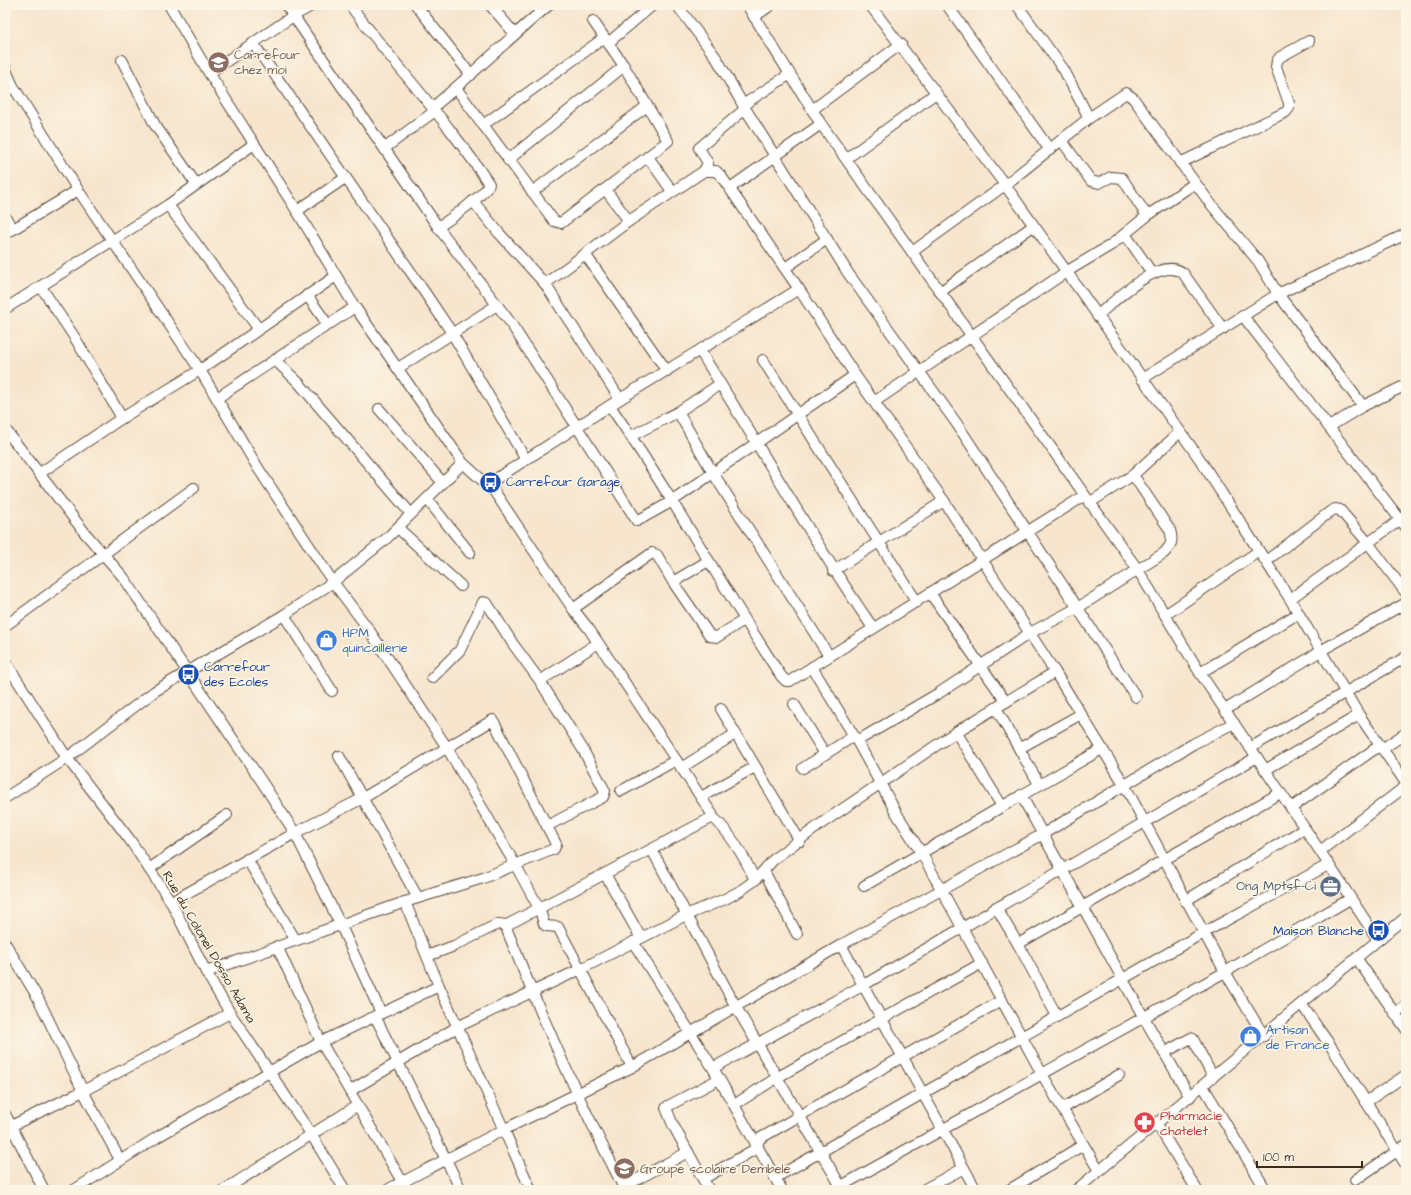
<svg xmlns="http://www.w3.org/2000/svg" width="1411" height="1195" viewBox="0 0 1411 1195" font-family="'Architects Daughter',sans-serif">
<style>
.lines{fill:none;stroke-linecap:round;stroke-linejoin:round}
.minor-casing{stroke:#574638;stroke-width:12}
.minor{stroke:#fff;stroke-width:10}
.labels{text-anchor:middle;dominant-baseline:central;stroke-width:3.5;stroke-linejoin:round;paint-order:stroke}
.education-label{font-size:13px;fill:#785e54;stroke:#fcf5e5;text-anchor:start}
.transit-label{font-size:13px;fill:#164399;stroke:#fcf5e5;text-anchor:start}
.shop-label{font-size:13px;fill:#366cbe;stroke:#fcf5e5;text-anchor:start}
.service-label{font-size:13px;fill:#4e5e75;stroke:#fcf5e5;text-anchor:end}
.street-label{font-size:13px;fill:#3b2a1e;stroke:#fcf5e5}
.health-label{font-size:13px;fill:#be3a42;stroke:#fcf5e5;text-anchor:start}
</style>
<rect width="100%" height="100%" fill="#fcf5e5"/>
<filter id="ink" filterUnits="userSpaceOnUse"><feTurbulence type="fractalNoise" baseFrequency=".025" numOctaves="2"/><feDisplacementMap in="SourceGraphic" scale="8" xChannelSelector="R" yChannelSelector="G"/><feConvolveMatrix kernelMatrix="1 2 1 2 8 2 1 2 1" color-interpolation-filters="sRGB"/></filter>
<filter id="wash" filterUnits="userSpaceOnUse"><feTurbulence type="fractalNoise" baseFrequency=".012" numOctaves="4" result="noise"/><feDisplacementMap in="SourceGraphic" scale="16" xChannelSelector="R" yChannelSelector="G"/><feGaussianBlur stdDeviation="0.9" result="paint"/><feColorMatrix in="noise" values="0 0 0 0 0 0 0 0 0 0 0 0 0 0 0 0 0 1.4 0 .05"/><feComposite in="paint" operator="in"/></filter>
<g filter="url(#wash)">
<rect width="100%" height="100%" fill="#f7e5cd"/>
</g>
<g filter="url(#ink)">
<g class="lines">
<defs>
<g id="minor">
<path d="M 169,5 L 209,73 L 297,211 L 355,307 L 463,463 L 494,491 L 573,609 L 589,629 L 712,814 L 713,817 C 732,835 744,856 755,880"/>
<polyline points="286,5 438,227 510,322 637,521 671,502 855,375"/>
<path d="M 350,5 C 395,66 448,121 489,184 C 486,194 449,220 438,227"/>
<polyline points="416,5 471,75"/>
<polyline points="490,5 515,34"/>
<polyline points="677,5 717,59 743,105 848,273 957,424 1136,697"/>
<polyline points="747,5 821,124 1138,570 1200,673 1320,851 1378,940"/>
<polyline points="870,5 1005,185 1199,458 1290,599 1359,715 1406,783"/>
<polyline points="947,5 1050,150"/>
<polyline points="1017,5 1064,70 1089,118"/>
<polyline points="754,17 771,5"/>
<polyline points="253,43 417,281 452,333 526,460"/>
<polyline points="608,43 653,5"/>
<polyline points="122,60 155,125 196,184"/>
<polyline points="5,68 13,86 78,190 200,370 258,468 333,582 367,627 446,746 516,866 540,910 544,924 546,926 558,927 632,1067"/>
<polyline points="209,73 293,16 313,5"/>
<polyline points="456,88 554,221 561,223 668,141 624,66 593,21"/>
<polyline points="743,105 790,74"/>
<path d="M 432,108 C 472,75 509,38 549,5"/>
<polyline points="812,110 901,44"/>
<polyline points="483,125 604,38"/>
<polyline points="1062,141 1091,181 1099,183 1111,177 1122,178 1147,216"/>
<polyline points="385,148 435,111"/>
<polyline points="648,157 672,191"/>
<polyline points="846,159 936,93"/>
<polyline points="508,160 624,66"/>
<polyline points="1180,163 1286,112 1289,108 1289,103 1276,67 1277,61 1280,57 1309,41"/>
<polyline points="704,171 708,163 699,148 745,109"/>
<polyline points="730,188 821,124"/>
<polyline points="605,189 629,221"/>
<polyline points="532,192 647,106"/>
<polyline points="473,201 499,233 545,284 620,399"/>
<polyline points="168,205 258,328"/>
<polyline points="297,211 345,178"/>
<polyline points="5,217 13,229"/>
<polyline points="5,234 78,190"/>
<polyline points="1125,234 1152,273"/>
<polyline points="912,252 1005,185 1089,118 1126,93 1133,98 1210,203 1258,261 1278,294 1363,406"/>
<polyline points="585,254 667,371"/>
<polyline points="785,268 827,239"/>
<polyline points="545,284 629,221 704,171 716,171 721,176 799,289 855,375 944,501 1055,672 1124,784 1225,972 1264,1036"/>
<polyline points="41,287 75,338 122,418"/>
<polyline points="940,292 1033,226"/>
<polyline points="307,295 328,325"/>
<polyline points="5,309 168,205 254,144"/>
<path d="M 1097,316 C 1115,301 1160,255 1183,273 L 1223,329"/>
<polyline points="1243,316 1406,527"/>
<path d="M 700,351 C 758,443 811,538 873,628"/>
<polyline points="275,360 298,382 411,514"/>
<polyline points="763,360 917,602"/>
<polyline points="398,368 497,305"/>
<polyline points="1142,379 1278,294 1406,234"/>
<polyline points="217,398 355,307"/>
<polyline points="874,402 1066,272 1111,245 1147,216 1195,183"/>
<path d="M 610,406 C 671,493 722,587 781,676 L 786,681 L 790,681 L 1084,496"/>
<polyline points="379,409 443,483"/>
<polyline points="678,412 713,473 829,656"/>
<polyline points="1329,427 1363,406 1406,385"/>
<polyline points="5,429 85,533 124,578 262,782 295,833 341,926 381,1013"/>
<polyline points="631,436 678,412 720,384"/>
<polyline points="40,473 122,418 200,370 336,276"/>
<polyline points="488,484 620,399 799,289"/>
<polyline points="427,499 470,553"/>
<polyline points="1089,503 1133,475 1180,432"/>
<polyline points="398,528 461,586"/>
<polyline points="1266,561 1331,511 1335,509 1340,510 1369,544 1406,593"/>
<polyline points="833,571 944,501"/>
<polyline points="673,582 708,561"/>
<polyline points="930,593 1006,702"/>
<polyline points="1290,599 1400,520"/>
<polyline points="573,609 652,553 657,555 673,582 710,636 717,637 744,620"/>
<polyline points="284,615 332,691"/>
<polyline points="1165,615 1259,551"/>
<polyline points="5,626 194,488"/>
<polyline points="5,661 67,758 130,840 171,902 206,972 230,1013 311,1134 345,1190"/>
<polyline points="812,667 857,741 897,814 922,854 1042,1074 1099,1171"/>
<polyline points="1200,673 1299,613"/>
<polyline points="432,678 460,650 483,602 487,603 513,644 540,681 582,748 605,791 603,797 547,826"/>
<polyline points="540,681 598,643"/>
<polyline points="794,704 825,754"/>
<polyline points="996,708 1039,784"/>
<polyline points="721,709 800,841"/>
<polyline points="1225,710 1322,650 1406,603"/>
<polyline points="956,732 1002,806"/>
<path d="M 857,741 L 939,693 L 1030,633 L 1079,607 L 1164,553 C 1172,545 1173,540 1170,530 L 1133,475"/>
<polyline points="1020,748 1081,714"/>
<polyline points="1250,748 1406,657"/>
<polyline points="1382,749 1406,733"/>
<polyline points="339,756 418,898"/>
<polyline points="681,768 735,734"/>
<polyline points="803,768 854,736"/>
<polyline points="1265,770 1359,715"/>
<polyline points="621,791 676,760"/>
<polyline points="1021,795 1143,1016 1190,1097"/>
<polyline points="701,797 755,767"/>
<polyline points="5,798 67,758 155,691 284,615 333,582 386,539 463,463"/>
<polyline points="1291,808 1379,746"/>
<polyline points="652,850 736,1007 843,1190"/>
<polyline points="1320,851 1406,786"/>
<polyline points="247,859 295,939"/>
<polyline points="149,869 227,815"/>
<polyline points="764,871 797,934"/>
<polyline points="605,874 641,938"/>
<polyline points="864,886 1102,749"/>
<polyline points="1185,901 1304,829"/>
<polyline points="171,902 295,833 363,798 493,720 556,844 554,849 483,878 405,902 206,972"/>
<polyline points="405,902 439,986 531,1190"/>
<polyline points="996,907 1018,944 1057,1016"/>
<polyline points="633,942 713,1068 782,1190"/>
<polyline points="5,943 38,998 83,1091 120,1160"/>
<polyline points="1018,944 1280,793"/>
<polyline points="841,945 976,1190"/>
<polyline points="277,946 321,1042 407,1190"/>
<polyline points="427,956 454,946 498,924 507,925"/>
<polyline points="1357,959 1406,1029"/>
<polyline points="1302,1005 1332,1048 1406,1165"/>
<polyline points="1395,1013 1406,1005"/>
<polyline points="375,1016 461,1190"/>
<polyline points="1164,1053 1191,1038 1193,1039 1213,1077"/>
<polyline points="713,1068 862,986 1257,757"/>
<polyline points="1203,1086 1266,1190"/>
<polyline points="350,1091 457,1027 581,969 686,915 725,899 740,891 755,880 775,858 825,821 956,732 1055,672"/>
<polyline points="1366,1102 1406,1075"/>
<polyline points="734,1105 778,1077 982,963"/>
<polyline points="1062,1109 1119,1075"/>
<polyline points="5,1114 44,1190"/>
<polyline points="1157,1124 1197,1190"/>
<polyline points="5,1129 83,1091 230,1013"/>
<polyline points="775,1178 1203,933 1328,865"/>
<polyline points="703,1179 757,1148 759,1139 1002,1000"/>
<polyline points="1355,1180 1406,1145"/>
<polyline points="623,1187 688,1152"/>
<polyline points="74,1190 159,1136 321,1042 439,986"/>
<polyline points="224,1190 358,1105"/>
<polyline points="387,1190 503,1130 632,1067 841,945 1043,834 1193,744 1234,723"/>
<path d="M 625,1190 C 581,1106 542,1018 507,930 L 507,925 L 713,817"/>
<polyline points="709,1190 673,1125 666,1108 668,1106 719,1079"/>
<polyline points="834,1190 1225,972 1350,899"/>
<polyline points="923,1190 964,1168"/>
<polyline points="1009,1190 1083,1145"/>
<polyline points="1076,1190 1406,917"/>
</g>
</defs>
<!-- minor casing -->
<use href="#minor" class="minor-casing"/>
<!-- minor -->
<use href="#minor" class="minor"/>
</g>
</g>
<!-- icons -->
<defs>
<symbol id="school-disc" viewBox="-11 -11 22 22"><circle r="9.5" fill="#8d6e63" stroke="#fcf5e5"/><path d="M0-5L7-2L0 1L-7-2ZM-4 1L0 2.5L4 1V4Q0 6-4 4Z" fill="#fff"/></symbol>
<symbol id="bus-disc" viewBox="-11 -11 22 22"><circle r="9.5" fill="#1a4fb4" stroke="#fcf5e5"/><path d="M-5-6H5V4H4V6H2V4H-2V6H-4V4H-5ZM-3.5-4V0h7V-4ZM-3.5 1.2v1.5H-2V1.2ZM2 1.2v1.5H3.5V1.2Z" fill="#fff"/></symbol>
<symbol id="shop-disc" viewBox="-11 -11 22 22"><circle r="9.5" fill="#3f7fe0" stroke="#fcf5e5"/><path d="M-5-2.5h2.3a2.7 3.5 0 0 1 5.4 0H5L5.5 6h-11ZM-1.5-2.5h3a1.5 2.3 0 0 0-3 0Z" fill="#fff"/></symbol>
<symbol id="office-disc" viewBox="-11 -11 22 22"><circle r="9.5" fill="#5c6f8a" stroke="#fcf5e5"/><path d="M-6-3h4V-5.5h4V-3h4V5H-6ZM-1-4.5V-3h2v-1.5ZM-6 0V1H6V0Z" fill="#fff"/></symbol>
<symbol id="pharmacy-disc" viewBox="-11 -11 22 22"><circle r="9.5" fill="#e0444e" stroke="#fcf5e5"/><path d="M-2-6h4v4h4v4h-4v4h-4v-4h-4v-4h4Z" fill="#fff"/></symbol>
</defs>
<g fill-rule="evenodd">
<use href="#school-disc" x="206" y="50" width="25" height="25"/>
<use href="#bus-disc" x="478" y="470" width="25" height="25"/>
<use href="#shop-disc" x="314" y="628" width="25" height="25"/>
<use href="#bus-disc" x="176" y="662" width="25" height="25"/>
<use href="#office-disc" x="1318" y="874" width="25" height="25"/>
<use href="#bus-disc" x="1366" y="918" width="25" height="25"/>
<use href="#shop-disc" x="1238" y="1024" width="25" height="25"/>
<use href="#pharmacy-disc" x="1132" y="1110" width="25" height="25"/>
<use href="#school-disc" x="612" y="1156" width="25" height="25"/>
</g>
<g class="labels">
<!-- education labels -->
<g class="education-label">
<text x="234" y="55">Carrefour<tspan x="234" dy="15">chez moi</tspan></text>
<text x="640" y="1169">Groupe scolaire Dembele</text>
</g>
<!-- transit labels -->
<g class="transit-label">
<text x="506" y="482">Carrefour Garage</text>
<text x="204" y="667">Carrefour<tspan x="204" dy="15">des Ecoles</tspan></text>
<text x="1364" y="931" text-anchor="end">Maison Blanche</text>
</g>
<!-- shop labels -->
<g class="shop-label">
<text x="342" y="633">HPM<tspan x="342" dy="15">quincaillerie</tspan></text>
<text x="1266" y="1030">Artisan<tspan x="1266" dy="15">de France</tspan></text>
</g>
<!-- service labels -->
<g class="service-label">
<text x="1316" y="886">Ong Mptsf-Ci</text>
</g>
<!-- street labels -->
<g class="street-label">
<text transform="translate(209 947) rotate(60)">Rue du Colonel Dosso Adama</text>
</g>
<!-- health labels -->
<g class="health-label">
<text x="1160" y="1116">Pharmacie<tspan x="1160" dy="15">chatelet</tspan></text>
</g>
</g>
<!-- margin -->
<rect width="1411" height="1195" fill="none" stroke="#fcf5e5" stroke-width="20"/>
<!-- scale -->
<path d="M1257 1161v6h105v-6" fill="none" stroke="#3b2a1e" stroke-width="2"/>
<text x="1263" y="1161" font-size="12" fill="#3b2a1e" stroke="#fcf5e5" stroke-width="3" paint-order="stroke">100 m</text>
</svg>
